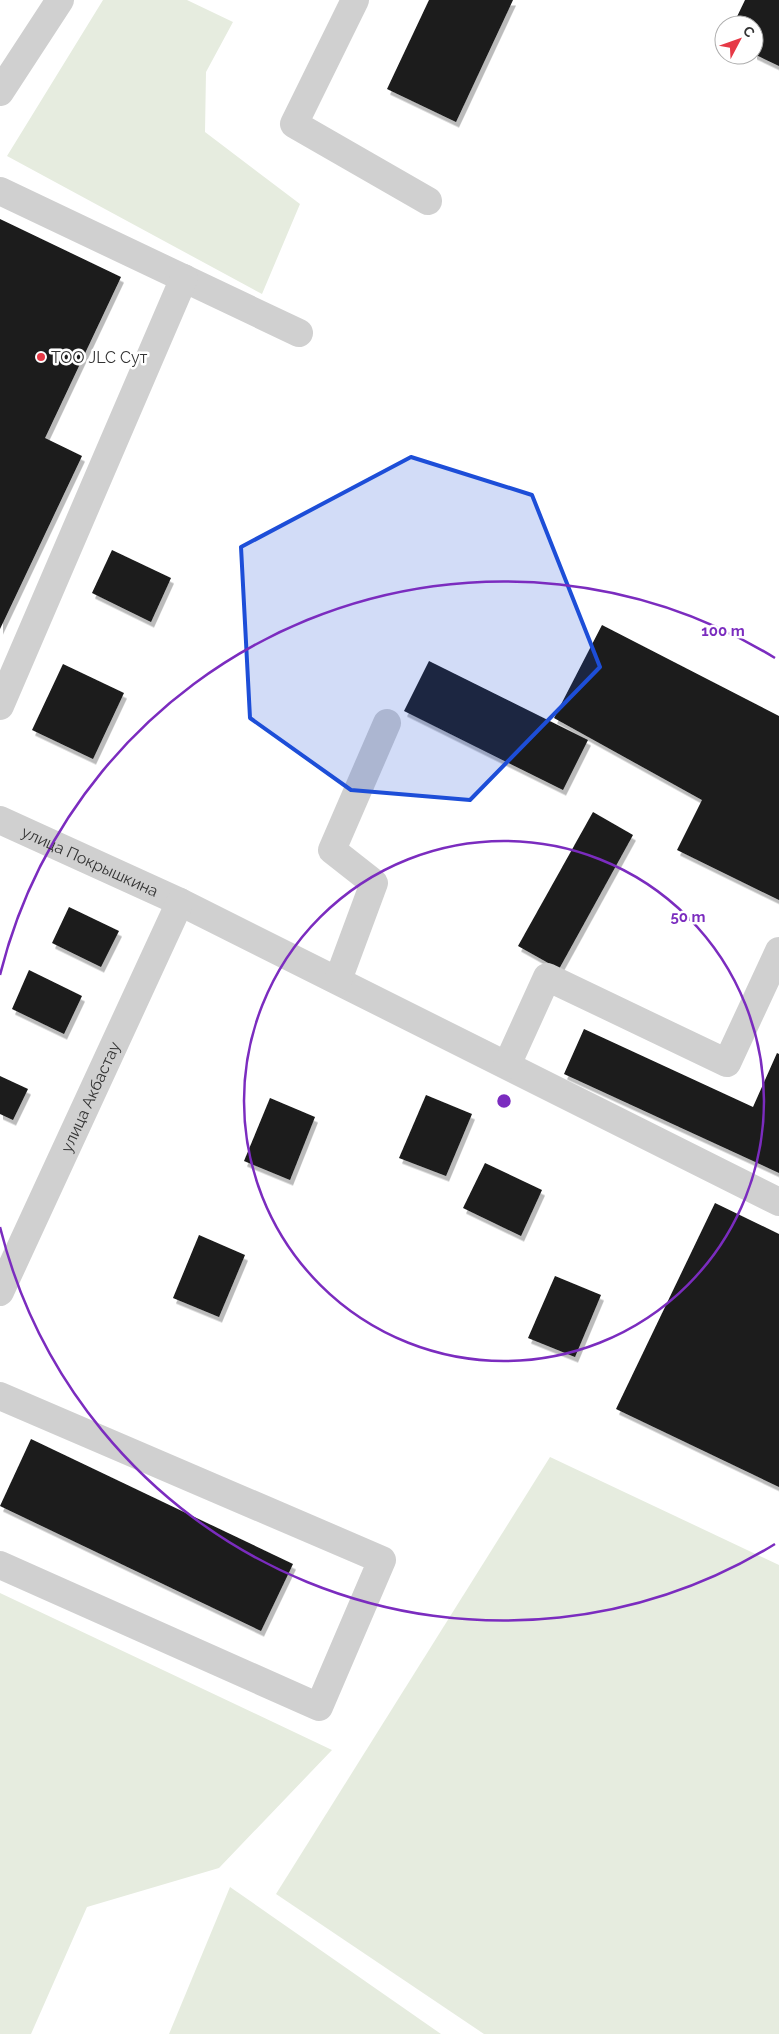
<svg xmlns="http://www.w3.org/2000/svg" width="779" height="2034" viewBox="0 0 779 2034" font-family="Raleway,sans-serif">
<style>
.green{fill:#e6ecdf}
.building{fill:#1a1a1a;filter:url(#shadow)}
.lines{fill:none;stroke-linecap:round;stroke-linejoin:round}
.minor{stroke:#d0d0d0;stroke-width:28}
.marked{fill:#1d4ed8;fill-opacity:0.2;stroke:#1d4ed8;stroke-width:4;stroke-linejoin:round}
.ring{fill:none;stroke:#7b2cbf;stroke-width:2.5}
.poi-dot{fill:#e63946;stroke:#fff;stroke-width:2}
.labels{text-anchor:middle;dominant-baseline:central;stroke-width:5;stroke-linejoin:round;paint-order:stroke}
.poi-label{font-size:16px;fill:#333;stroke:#fff;text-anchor:start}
.street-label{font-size:16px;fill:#333;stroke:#fff}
.centre{fill:#7b2cbf;stroke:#fff;stroke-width:2.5}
.ring-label{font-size:15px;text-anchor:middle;font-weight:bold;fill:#7b2cbf;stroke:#fff;stroke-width:5;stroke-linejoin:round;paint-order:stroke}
</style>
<defs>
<filter id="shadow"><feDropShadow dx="3" dy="5.5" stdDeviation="0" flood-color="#0004"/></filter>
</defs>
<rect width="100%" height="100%" fill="#fff"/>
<!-- green -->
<g class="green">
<polygon points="103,0 187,0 233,22 206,72 205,132 300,204 262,294 7,156"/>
<polygon points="550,1457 779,1565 779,2034 484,2034 276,1894"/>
<polygon points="0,1593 332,1750 219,1868 87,1907 31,2034 0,2034"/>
<polygon points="230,1887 441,2034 169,2034"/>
</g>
<!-- building -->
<g class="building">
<polygon points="429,0 513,0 456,122 387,89"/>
<polygon points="745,0 779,0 779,66 754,54 754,25 733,25"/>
<polygon points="0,219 121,277 45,438 82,456 0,629"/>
<polygon points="112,550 171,578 151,622 92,593"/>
<polygon points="602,625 779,716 779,900 677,850 702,800 554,718"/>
<polygon points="429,661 588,740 563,790 404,711"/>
<polygon points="63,664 124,693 93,759 32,730"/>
<polygon points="593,812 633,835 559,969 518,946"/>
<polygon points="69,907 119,931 101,967 52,943"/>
<polygon points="29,970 82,996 64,1034 12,1009"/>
<polygon points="584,1029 753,1107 777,1053 779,1054 779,1173 564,1074"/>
<polygon points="0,1076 28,1089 13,1120 0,1114"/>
<polygon points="426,1095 472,1114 446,1176 399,1158"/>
<polygon points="270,1098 315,1117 290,1180 244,1161"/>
<polygon points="485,1163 542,1190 521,1236 463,1208"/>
<polygon points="715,1203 779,1234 779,1487 616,1409"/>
<polygon points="199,1235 245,1255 219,1317 173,1298"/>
<polygon points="555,1276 601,1295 575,1357 528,1338"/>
<polygon points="31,1439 293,1564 261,1631 0,1506"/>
</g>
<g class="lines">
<!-- minor -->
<g class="minor">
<polyline points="355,0 294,124 428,201"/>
<polyline points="0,92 60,0"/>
<polyline points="0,191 299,333"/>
<polyline points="0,706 184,278"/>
<path id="s1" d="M 0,820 L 180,902 L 779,1202"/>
<polyline points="338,980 374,883 332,850 387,723"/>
<polyline points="507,1065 547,977 727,1063 779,951"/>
<path id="s2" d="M 0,1292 L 180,902"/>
<polyline points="0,1396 382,1560 319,1707 0,1565"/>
</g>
</g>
<!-- marked area -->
<path class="marked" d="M 411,457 L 532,495 L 600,667 L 470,800 L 351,790 L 250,718 L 241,547 Z"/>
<!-- distance rings -->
<g class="ring">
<circle cx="504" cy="1101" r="260"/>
<path d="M775 1544A519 519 0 0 1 0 1227M0 975A519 519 0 0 1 775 658"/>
</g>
<!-- markers -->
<circle class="poi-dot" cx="41" cy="357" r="5"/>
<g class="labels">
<!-- poi labels -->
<g class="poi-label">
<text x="51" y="357">ТОО JLC Сут</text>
</g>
<!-- street labels -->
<g class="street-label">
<text stroke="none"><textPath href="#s1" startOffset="99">улица Покрышкина</textPath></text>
<text stroke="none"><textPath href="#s2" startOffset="215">улица Акбастау</textPath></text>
</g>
</g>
<circle cx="504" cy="1101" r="8" class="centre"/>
<g class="ring-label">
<text x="723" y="636">100 m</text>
<text x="688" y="922">50 m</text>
</g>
<!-- north arrow -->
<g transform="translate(739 40) rotate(49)"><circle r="24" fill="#ffffff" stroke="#adadad"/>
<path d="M0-4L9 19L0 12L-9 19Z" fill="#e63946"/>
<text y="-8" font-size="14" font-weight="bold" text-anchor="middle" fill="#333333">С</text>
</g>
</svg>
